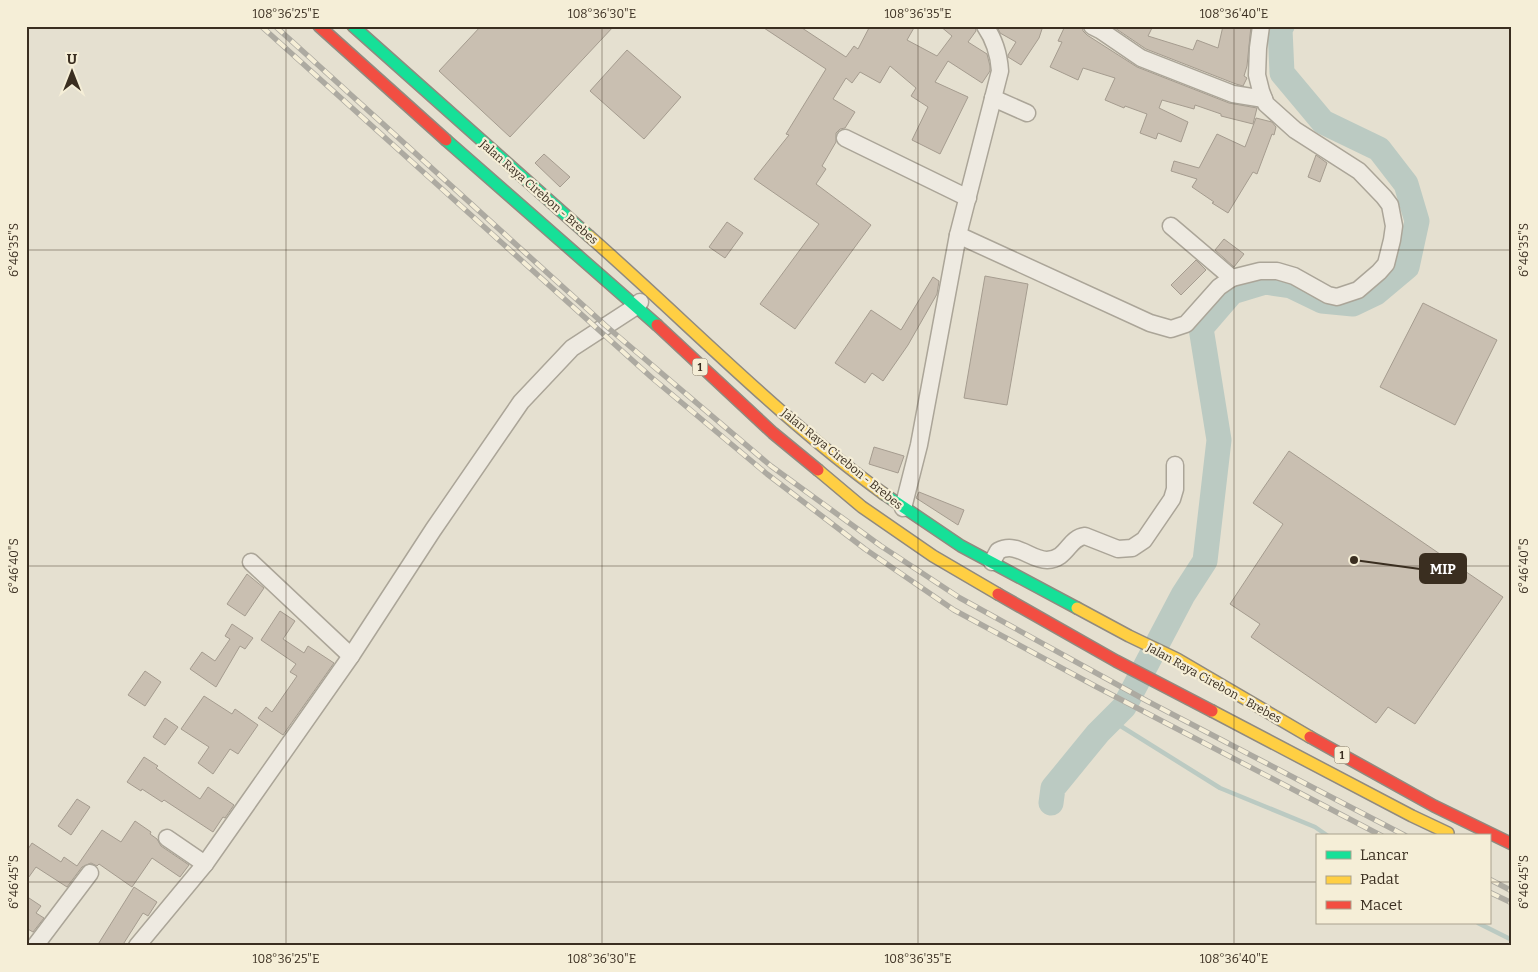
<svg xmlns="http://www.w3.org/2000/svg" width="1538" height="972" viewBox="0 0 1538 972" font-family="Bitter,serif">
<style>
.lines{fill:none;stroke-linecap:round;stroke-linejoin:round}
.stream{stroke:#bbcac2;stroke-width:4.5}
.river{stroke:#bbcac2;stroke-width:25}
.building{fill:#c9bfb1;stroke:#a59c8f}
.street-casing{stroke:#aba598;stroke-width:19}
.fast-casing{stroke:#908a7f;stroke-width:14}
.slow-casing{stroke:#908a7f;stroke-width:14}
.jam-casing{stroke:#908a7f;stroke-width:14}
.street{stroke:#eeeae1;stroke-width:16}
.fast{stroke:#16e098;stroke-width:11}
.slow{stroke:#ffcf43;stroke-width:11}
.jam{stroke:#f24e42;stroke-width:11}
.rail-casing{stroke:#adaaa1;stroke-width:5.5}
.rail{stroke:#f5eed7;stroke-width:4;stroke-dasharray:11;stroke-linecap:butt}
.ticks{fill:none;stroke:#3a2e20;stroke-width:1;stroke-opacity:0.45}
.labels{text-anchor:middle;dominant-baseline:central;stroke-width:4.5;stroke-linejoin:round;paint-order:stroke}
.shield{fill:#f5eed7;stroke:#726857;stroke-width:1}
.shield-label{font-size:11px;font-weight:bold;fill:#3a2e20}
.street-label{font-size:12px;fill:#3a2e20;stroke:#f5eed7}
.leader{fill:none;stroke:#3a2e20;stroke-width:2}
.callout-dot{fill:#3a2e20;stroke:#f5eed7;stroke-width:2}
.callout{fill:#3a2e20;stroke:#3a2e20;stroke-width:2}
.callout-label{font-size:14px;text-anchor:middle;font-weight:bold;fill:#fff}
.neatline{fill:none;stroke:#3a2e20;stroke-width:2}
.ticks-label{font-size:12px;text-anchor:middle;fill:#3a2e20}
</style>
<rect width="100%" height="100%" fill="#e5e0d0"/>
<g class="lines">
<!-- stream -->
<g class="stream">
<polyline points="1111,720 1220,788 1315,827 1328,836"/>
<polyline points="1478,923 1512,940"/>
</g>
<!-- river -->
<polyline class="river" points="1051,803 1053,788 1098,733 1124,707 1183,595 1205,561 1219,440 1201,328 1232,292 1265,282 1291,286 1322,301 1353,304 1376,293 1407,267 1417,221 1406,184 1379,149 1323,122 1282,73 1280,29 1282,26"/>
</g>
<!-- building -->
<g class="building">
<polygon points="481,26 614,26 510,137 439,71"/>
<polygon points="761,26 799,26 846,57 854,46 858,49 870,26 915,26 907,40 937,56 952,36 940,26 975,26 976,31 968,42 987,54 990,66 990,71 982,83 948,61 935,82 968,97 940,154 912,140 928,107 911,96 916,88 890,66 880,83 860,72 852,83 846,78 833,99 855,112 845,128 840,129 836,133 836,142 822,166 826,169 816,184 871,225 795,329 760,304 819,224 754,179 789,135 786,134 826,69"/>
<polygon points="997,26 1043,26 1039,38 1021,65 1008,57 1008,55 1016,42 1000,33"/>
<polygon points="1065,26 1082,26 1083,31 1087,35 1137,67 1229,103 1257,108 1253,124 1221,116 1221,114 1195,105 1194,109 1162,100 1159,108 1188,122 1181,142 1158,133 1156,139 1140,133 1147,114 1125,106 1124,108 1105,100 1115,78 1083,68 1078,80 1050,67 1062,42 1058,41"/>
<polygon points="1112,26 1153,26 1148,36 1193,50 1197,40 1218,48 1223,26 1251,26 1247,66 1244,76 1247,78 1243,86 1236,84 1146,49"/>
<polygon points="627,50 681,97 644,139 590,91"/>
<polygon points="1256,118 1272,122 1276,127 1274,135 1272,134 1257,174 1253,172 1228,213 1212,203 1214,202 1192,187 1197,179 1171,171 1174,161 1199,168 1217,134 1245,147"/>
<polygon points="544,154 570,177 560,187 535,163"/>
<polygon points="1316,155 1327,163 1320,182 1308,177"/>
<polygon points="727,222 743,233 725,258 709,247"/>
<polygon points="1224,239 1244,254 1234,267 1215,250"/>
<polygon points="1196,260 1206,270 1181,295 1171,285"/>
<polygon points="985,276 1028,284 1007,405 964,398"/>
<polygon points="933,277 939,281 937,294 908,345 883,381 872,373 865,383 835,363 871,310 901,330"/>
<polygon points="1423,303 1497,340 1455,425 1380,387"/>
<polygon points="874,447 904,456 898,473 869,464"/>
<polygon points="1289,451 1503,597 1415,724 1388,707 1376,723 1251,637 1260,624 1230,604 1283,524 1253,503"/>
<polygon points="919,492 964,510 958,525 916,498"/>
<polygon points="247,574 264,588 245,616 227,604"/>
<polygon points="280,611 295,621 283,639 304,653 308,646 334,663 283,735 258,718 266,707 272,712 297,676 290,672 296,664 261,640"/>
<polygon points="232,624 253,638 245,649 240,646 216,687 190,669 202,652 215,661 230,639 225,636"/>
<polygon points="145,671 161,682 145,706 128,695"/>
<polygon points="204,696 232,714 235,709 258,725 238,754 230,749 213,774 198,763 209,747 181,729"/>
<polygon points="165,718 178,727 165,745 153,737"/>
<polygon points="144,757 158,766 156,768 200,799 208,787 234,805 225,818 223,817 213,832 164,800 162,802 142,789 141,791 127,782"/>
<polygon points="77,799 90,807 71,835 58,826"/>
<polygon points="135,821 151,832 150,834 157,839 161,846 189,865 180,877 152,858 132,887 99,864 97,866 91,863 82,867 67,887 36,867 26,881 26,852 32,843 61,862 64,857 77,866 102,830 121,842"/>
<polygon points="134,887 157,902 148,916 143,913 122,946 97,946"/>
<polygon points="26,896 41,906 36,913 44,918 33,932 26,928"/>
</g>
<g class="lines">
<defs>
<g id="street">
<polyline points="1092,26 1100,30 1141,58 1233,94 1264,99"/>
<polyline points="993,98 1027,113"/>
<polyline points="845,138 968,198"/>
<polyline points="1171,226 1232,278"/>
<polyline points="958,235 1150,323 1171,329 1186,324 1219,287 1232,278 1260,271 1277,271 1294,276 1328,295 1337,297 1358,290 1379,272 1386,264 1392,240 1394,226 1390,205 1384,197 1359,171 1295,130 1266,104 1261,91 1257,75 1258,48 1261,26"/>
<path d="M 903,508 L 919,445 L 958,235 L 1000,71 C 999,55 994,39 985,26"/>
<polyline points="251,562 351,656"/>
<path d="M 992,562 L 998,551 C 1017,541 1030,560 1047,560 C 1068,559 1068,538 1085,536 L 1118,549 L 1132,548 L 1144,540 L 1172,499 L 1175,489 L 1175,465"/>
<polyline points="167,838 205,864"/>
<polyline points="35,946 90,873"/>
<polyline points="137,946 205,864 351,656 433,530 521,402 572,348 635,307 640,302"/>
</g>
<g id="fast">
<polyline points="353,26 589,236"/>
<polyline points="446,140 657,325"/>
<polyline points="884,494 961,546 1077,608"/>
</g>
<g id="slow">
<path d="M 589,236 C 687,322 778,417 884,494"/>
<polyline points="818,470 862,507 933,556 998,594"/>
<polyline points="1077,608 1129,636 1177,659 1310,737"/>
<polyline points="1212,711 1412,816 1448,833"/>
</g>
<g id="jam">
<polyline points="319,26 446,140"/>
<polyline points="657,325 773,433 818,470"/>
<polyline points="998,594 1116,661 1212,711"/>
<polyline points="1310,737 1434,806 1512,844"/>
</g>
</defs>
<!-- street casing -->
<use href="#street" class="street-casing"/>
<!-- fast casing -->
<use href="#fast" class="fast-casing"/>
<!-- slow casing -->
<use href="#slow" class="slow-casing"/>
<!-- jam casing -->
<use href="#jam" class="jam-casing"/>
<!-- street -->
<use href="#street" class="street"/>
<!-- fast -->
<use href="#fast" class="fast"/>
<!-- slow -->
<use href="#slow" class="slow"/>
<!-- jam -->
<use href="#jam" class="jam"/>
<defs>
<g id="rail">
<polyline points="261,26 651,377 767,474 865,549 954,610 1095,686 1382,836"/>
<polyline points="275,26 606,326 771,466 881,546 960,598 1147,701 1406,836"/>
<polyline points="1489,879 1512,891"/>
<polyline points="1489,892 1512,903"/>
</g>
</defs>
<!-- rail casing -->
<use href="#rail" class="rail-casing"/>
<!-- rail -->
<use href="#rail" class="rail"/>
</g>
<!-- ticks -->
<path class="ticks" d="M 286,26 L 286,946M 602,26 L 602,946M 918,26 L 918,946M 1234,26 L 1234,946M 26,250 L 1512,250M 26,566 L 1512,566M 26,882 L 1317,882M 1489,882 L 1512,882"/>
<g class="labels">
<!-- shield labels -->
<g class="shield">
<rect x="692.5" y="358.5" width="15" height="17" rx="4"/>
<rect x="1334.5" y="746.5" width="15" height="17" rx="4"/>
</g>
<g class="shield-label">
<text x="700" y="367">1</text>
<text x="1342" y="755">1</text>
</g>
<!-- street labels -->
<g class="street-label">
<text transform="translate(539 192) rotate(41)">Jalan Raya Cirebon - Brebes</text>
<text transform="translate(842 459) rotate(39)">Jalan Raya Cirebon - Brebes</text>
<text transform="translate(1214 683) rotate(29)">Jalan Raya Cirebon - Brebes</text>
</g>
</g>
<!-- callouts -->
<path class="leader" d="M1354 560L1420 569"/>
<circle class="callout-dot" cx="1354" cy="560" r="5"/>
<rect class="callout" x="1420" y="554" width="46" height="29" rx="5"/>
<g class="callout-label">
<text x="1443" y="574">MIP</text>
</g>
<!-- border -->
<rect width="1538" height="972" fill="none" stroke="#f5eed7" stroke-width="55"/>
<!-- legend -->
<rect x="1316" y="834" width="175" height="90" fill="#f5eed7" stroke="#aaa18e"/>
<rect x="1326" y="851" width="25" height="8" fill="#16e098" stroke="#aaa18e"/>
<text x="1360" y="860" font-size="15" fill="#3a2e20">Lancar</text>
<rect x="1326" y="876" width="25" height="8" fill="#ffcf43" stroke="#aaa18e"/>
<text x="1360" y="884" font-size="15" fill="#3a2e20">Padat</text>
<rect x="1326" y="901" width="25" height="8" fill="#f24e42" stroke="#aaa18e"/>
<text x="1360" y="910" font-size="15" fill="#3a2e20">Macet</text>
<!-- north arrow -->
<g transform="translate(72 72)" stroke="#f5eed7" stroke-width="4" paint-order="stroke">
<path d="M0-4L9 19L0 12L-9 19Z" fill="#3a2e20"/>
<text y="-8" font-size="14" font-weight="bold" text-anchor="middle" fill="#3a2e20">U</text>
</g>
<rect x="28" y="28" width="1482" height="916" class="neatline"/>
<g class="ticks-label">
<text x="286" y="18">108°36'25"E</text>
<text x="602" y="18">108°36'30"E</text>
<text x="918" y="18">108°36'35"E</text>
<text x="1234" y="18">108°36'40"E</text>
<text transform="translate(14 250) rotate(-90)" y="4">6°46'35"S</text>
<text transform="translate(1524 250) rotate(-90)" y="4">6°46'35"S</text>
<text transform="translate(14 566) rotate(-90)" y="4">6°46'40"S</text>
<text transform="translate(1524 566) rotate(-90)" y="4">6°46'40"S</text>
<text transform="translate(14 882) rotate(-90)" y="4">6°46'45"S</text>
<text transform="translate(1524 882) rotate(-90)" y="4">6°46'45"S</text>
<text x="286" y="963">108°36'25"E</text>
<text x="602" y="963">108°36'30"E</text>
<text x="918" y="963">108°36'35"E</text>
<text x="1234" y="963">108°36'40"E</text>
</g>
</svg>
